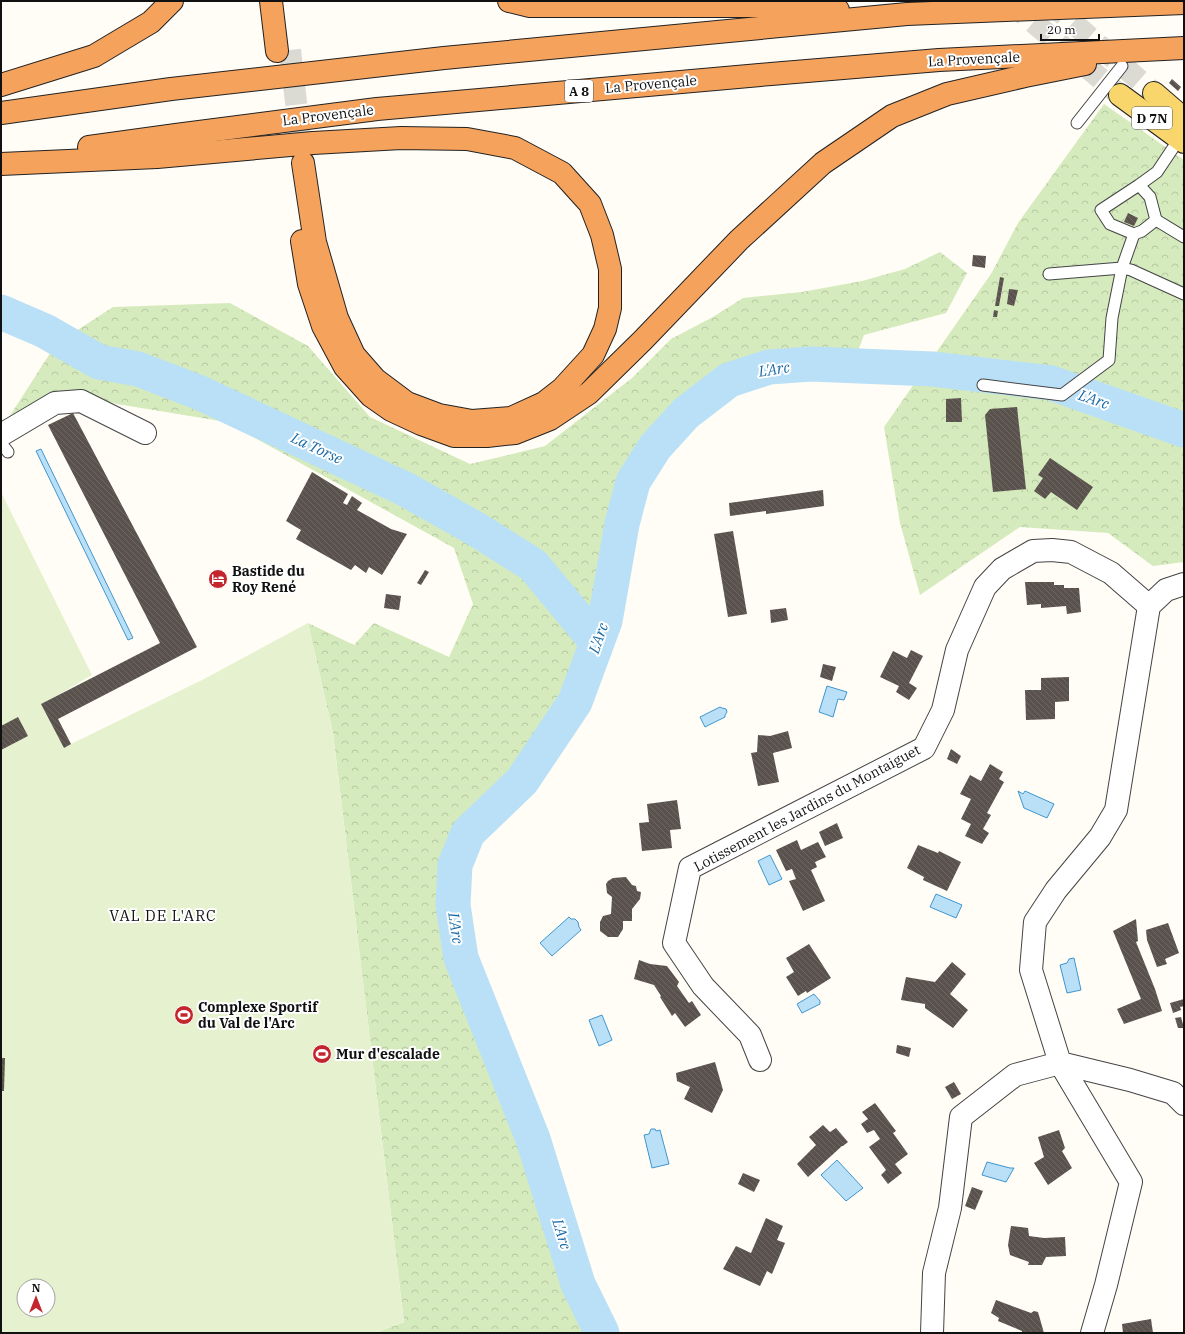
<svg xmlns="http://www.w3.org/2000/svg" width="1185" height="1334" viewBox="0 0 1185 1334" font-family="'IBM Plex Serif',serif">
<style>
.park{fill:url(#park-crowns)}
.pitch{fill:#e6f2cf;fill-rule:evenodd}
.water{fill:#b9e0f7;stroke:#3f96cf}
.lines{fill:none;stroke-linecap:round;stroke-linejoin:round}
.river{stroke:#b9e0f7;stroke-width:35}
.building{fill:url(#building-back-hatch)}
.primary-tunnel{stroke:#dbdad3;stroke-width:22;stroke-dasharray:22 11;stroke-linecap:butt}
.highway-tunnel{stroke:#dbdad3;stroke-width:22;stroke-dasharray:22 11;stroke-linecap:butt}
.lane-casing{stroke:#444;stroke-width:13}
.street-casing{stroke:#444;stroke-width:24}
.primary-casing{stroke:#222;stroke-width:24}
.highway-casing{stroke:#222;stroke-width:24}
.lane{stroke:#fff;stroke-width:11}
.street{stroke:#fff;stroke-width:22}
.primary{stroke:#f9d66b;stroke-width:22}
.highway{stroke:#f5a25d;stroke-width:22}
.labels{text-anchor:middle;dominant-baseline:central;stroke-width:4;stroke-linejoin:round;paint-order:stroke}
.shield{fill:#fff;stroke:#585858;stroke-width:1}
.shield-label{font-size:13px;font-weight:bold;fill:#111}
.street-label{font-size:14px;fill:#111;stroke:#fff}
.poi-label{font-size:14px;font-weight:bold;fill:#111;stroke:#fff;text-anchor:start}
.water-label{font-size:15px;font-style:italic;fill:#1768a6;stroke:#fff}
.neighbourhood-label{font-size:15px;letter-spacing:1px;fill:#111;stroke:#fff}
</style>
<defs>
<pattern id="park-crowns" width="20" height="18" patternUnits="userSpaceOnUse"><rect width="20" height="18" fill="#d5ebbd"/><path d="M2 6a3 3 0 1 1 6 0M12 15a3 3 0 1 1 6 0" fill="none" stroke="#b6c8a1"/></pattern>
<pattern id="building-back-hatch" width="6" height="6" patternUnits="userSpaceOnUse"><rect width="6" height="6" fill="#5a524d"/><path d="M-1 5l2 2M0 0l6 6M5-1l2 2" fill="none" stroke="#6d6662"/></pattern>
</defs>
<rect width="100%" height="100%" fill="#fffdf5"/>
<!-- park -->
<g class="park">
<polygon points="1104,104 1184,160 1184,562 1153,566 1108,533 1020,527 920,595 900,523 884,427 991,274 1018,223"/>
<polygon points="940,252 967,273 946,313 864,335 853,365 811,364 769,367 729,380 686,413 655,447 633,482 622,524 605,621 575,702 522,781 468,833 455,865 453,905 461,958 533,1139 578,1284 602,1333 375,1333 404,1322 333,733 308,623 354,645 374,623 449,657 473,604 454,548 226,422 117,404 84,396 4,425 56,344 113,307 230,303 308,346 370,417 470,464 545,446 632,378 671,339 713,317 743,298 802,292 862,281 905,269"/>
</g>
<!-- pitch -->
<path class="pitch" d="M 1,492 L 92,675 L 48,701 L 71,744 L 204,679 L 308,623 L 333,733 L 404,1322 L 375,1333 L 1,1333 ZM 24,1286 L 48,1286 L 48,1310 L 24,1310 Z"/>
<!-- water -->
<g class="water">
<polygon points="41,449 133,638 128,640 36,451"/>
<polygon points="827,686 847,692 844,700 838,699 833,717 819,712"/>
<polygon points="720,707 722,708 726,709 727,712 725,715 725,717 705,727 700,717"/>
<polygon points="1018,791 1023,794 1025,791 1054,804 1047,818 1024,808"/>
<polygon points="770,855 782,879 769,885 758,861"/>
<polygon points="936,894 962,905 956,918 930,907"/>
<polygon points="569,917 571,919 575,919 578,922 579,927 581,930 552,956 540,943"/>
<polygon points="1074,958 1081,990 1067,993 1060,965 1067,963 1069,959"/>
<polygon points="814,994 820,1001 820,1004 802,1013 797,1004"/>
<polygon points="602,1015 612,1040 599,1046 589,1020"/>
<polygon points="651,1129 655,1129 656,1131 660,1130 669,1164 652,1168 644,1135 649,1134"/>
<polygon points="837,1160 863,1188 846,1201 821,1175"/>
<polygon points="987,1162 1010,1168 1014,1168 1006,1182 982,1175"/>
</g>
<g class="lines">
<!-- river -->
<g class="river">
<polyline points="1,312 45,331 99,362 138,369 198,392 405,489 476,529 533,565 596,641"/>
<polyline points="602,1333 578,1284 533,1139 461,958 453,905 455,865 468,833 522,781 575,702 605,621 622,524 633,482 655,447 686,413 729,380 769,367 811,364 932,369 1051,383 1184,430"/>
</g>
</g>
<!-- building -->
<g class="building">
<polygon points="1172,79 1181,87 1178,91 1169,83"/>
<polygon points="1128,213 1138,218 1134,226 1124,222"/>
<polygon points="973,255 986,256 985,268 972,266"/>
<polygon points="1000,277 1004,278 999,306 995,306"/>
<polygon points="1009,289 1018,290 1014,306 1007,304"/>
<polygon points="994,310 998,311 997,317 993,317"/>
<polygon points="961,398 962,422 946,422 946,399"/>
<polygon points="1017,407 1026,489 993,492 985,415 990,409"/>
<polygon points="73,413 197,647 58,719 71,744 64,748 41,704 160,643 48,425"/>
<polygon points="1050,458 1093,487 1077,510 1051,492 1045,499 1034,491 1043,478 1038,475"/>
<polygon points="312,472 348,494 343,503 347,505 352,496 362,503 357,510 391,529 407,534 382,575 369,567 366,573 355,565 351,570 296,539 301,530 286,521"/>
<polygon points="823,490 824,506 766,514 766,511 730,516 729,503"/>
<polygon points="733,531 747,614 728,617 714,534"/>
<polygon points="425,570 429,572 421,585 417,583"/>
<polygon points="1025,582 1054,582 1054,585 1064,585 1064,588 1079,588 1081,612 1067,614 1066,606 1041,608 1041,604 1027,605"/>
<polygon points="386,594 401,596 399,610 384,608"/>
<polygon points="786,608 788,620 771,623 770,610"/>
<polygon points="911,650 923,656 909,683 917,688 909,700 896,692 899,686 880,677 893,651 907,658"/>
<polygon points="823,664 836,667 832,681 820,677"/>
<polygon points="1069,677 1069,701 1055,702 1055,719 1026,720 1025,690 1041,690 1041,678"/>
<polygon points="18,717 28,736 1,750 1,726"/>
<polygon points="788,731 792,748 773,753 779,782 758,786 751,753 757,752 758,735 770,736"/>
<polygon points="951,749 961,756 957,764 947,759"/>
<polygon points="990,764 1003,772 999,779 1004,782 987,813 991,815 983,829 989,833 982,844 965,836 971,824 961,819 971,799 960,794 970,775 981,781"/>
<polygon points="677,800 681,829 670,830 672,848 642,851 639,823 649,822 647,804"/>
<polygon points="837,823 843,838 825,846 819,832"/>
<polygon points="797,840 801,850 818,842 826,857 815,862 817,867 811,870 825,901 803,911 789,881 796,879 792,869 786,871 776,850"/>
<polygon points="918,845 938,853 939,851 961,862 947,891 923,880 924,877 907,868"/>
<polygon points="626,877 632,885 636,886 637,891 641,892 640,899 632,909 632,921 623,921 623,929 618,937 608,937 600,931 600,922 603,916 611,914 612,897 607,893 606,884 608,881 613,878"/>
<polygon points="1136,919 1138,941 1136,942 1155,989 1162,1011 1124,1024 1117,1009 1141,999 1113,931"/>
<polygon points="1168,923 1179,953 1165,959 1167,964 1157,967 1147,940 1146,930"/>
<polygon points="809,944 831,978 807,993 806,991 798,996 786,977 794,972 786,958"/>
<polygon points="639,960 650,964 667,966 679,982 677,986 689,1003 692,1001 701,1015 685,1027 675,1013 672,1016 660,997 661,996 654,985 634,979"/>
<polygon points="952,962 966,974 950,994 968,1010 953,1028 925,1008 925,1004 901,1000 906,977 935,982"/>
<polygon points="1184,999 1184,1006 1180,1007 1181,1010 1173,1013 1170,1003"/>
<polygon points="1181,1017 1184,1028 1178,1028 1175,1018"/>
<polygon points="897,1045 911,1048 909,1057 896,1053"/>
<polygon points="1,1058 5,1058 4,1091 1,1091"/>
<polygon points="715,1062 723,1090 712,1113 684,1099 690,1087 677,1081 676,1073"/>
<polygon points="954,1082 961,1094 952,1099 945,1087"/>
<polygon points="875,1103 896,1131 893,1133 908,1154 895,1164 902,1173 888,1184 881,1175 886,1170 869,1147 880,1139 874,1130 867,1133 861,1124 868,1119 862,1112"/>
<polygon points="823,1125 830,1132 836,1128 848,1142 843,1146 842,1146 808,1177 797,1164 816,1145 809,1137"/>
<polygon points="1059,1130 1065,1148 1062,1151 1072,1168 1048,1185 1034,1163 1044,1157 1038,1137"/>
<polygon points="743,1173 760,1180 754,1192 738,1184"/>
<polygon points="972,1187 983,1191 975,1210 965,1206"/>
<polygon points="766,1218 783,1226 777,1240 785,1243 772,1274 767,1271 760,1286 723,1269 736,1246 751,1253"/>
<polygon points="1011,1226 1028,1228 1029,1236 1044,1238 1065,1237 1066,1256 1046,1257 1042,1265 1028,1265 1029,1262 1010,1255 1008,1245"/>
<polygon points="996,1300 1031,1313 1034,1311 1038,1312 1044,1333 1022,1333 1022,1331 998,1321 999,1318 991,1313"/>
<polygon points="1151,1319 1153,1333 1123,1333 1122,1324"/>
</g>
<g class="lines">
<!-- primary-tunnel -->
<g class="primary-tunnel">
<polyline points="1008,1 1120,95"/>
<polyline points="1048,1 1154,93"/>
</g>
<!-- highway-tunnel -->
<polyline class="highway-tunnel" points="290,50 303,163"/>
<defs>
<g id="lane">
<polyline points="1077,123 1122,66"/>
<polyline points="1139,185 1150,197 1156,220 1142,231 1134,234 1110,224 1101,210 1139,185 1157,172 1181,136"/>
<polyline points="1156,220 1184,237"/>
<polyline points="1049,274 1122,268 1131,270 1184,294"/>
<polyline points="983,385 1062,395 1109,360 1112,318 1122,268 1134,234"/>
<polyline points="1,443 8,452"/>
</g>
<g id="street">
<polyline points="1,435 55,403 81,401 145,433"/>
<polyline points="1184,584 1166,590 1149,606 1116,810 1100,837 1056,890 1035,922 1031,970 1060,1063 1130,1080 1173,1093 1184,1104"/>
<polyline points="760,1060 750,1035 703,986 674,943 690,868 924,748 943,710 957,650 985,587 1002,569 1033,551 1052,550 1071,552 1111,573 1149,606"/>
<polyline points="932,1333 934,1273 950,1208 961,1117 1015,1075 1060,1063 1131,1182 1106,1285 1092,1333"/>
</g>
<g id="primary">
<polyline points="1154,93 1184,119"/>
<polyline points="1120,95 1184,142"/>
</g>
<g id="highway">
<polyline points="271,1 277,51"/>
<polyline points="509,1 530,6 783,6 838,10"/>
<polyline points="1,85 94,56 151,22 172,1"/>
<polyline points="1,113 171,89 444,58 907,14 1184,3"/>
<polyline points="89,147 176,135 377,109 771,74 939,60 1184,48"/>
<polyline points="1,164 157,157 313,143 401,138 467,139 515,148 562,173 590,204 602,235 610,269 610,308 605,329 593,355 562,389 544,403 511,418 472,421 439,415 407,403 375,379 354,355 337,318 315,242 303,163"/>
<polyline points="302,241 309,284 323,326 345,367 371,396 391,410 421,424 454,436 487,436 515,433 550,419 589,393 643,340 739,240 823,163 892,116 947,94 1025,76 1085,64"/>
</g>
</defs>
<!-- lane casing -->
<use href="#lane" class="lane-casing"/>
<!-- street casing -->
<use href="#street" class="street-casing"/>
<!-- primary casing -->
<use href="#primary" class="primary-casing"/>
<!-- highway casing -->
<use href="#highway" class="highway-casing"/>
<!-- lane -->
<use href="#lane" class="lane"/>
<!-- street -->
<use href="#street" class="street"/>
<!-- primary -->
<use href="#primary" class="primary"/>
<!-- highway -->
<use href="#highway" class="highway"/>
</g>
<!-- icons -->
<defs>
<symbol id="hotel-disc" viewBox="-11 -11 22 22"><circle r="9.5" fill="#c4262e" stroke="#fff"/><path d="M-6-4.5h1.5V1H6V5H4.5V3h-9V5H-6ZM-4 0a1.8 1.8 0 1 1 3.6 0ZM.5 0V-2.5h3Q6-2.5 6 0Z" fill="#fff"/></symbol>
<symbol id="stadium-disc" viewBox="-11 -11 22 22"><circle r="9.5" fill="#c4262e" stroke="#fff"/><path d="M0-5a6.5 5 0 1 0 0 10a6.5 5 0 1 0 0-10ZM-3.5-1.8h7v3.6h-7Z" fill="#fff"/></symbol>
</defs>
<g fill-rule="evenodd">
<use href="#hotel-disc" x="207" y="568" width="22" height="22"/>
<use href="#stadium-disc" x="173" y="1004" width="22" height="22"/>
<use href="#stadium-disc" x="311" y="1043" width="22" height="22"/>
</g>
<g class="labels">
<!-- shield labels -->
<g class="shield">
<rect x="565" y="80" width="28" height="22" rx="3"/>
<rect x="1132" y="107" width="40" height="22" rx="3"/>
</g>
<g class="shield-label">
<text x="579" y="91">A 8</text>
<text x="1152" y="118">D 7N</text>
</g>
<!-- street labels -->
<g class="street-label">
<text transform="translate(974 59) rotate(-3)">La Provençale</text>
<text transform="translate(651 84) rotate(-5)">La Provençale</text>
<text transform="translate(328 115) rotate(-7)">La Provençale</text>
<text transform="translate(807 808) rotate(-28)">Lotissement les Jardins du Montaiguet</text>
</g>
<!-- poi labels -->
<g class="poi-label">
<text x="232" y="571">Bastide du<tspan x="232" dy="16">Roy René</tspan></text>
<text x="198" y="1007">Complexe Sportif<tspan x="198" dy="16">du Val de l'Arc</tspan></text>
<text x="336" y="1054">Mur d'escalade</text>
</g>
<!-- water labels -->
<g class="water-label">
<text transform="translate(774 369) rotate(-9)">L'Arc</text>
<text transform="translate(1094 399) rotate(19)">L'Arc</text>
<text transform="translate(317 448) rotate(25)">La Torse</text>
<text transform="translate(598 638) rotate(-71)">L'Arc</text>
<text transform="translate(456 928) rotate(81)">L'Arc</text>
<text transform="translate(562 1234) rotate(73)">L'Arc</text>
</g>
<!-- neighbourhood labels -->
<g class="neighbourhood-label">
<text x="163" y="915">VAL DE L'ARC</text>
</g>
</g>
<!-- border -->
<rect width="1185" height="1334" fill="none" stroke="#111111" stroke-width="4"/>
<!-- north arrow -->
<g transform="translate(36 1298)"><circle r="19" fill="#ffffff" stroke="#a0a0a0"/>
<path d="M0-3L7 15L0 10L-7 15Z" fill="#c4262e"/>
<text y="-6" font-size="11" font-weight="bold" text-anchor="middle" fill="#111111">N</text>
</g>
<!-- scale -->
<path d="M1041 34v6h58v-6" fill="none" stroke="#111111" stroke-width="2"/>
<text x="1047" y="34" font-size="12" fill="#111111" stroke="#ffffff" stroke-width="3" paint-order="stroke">20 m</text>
</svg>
